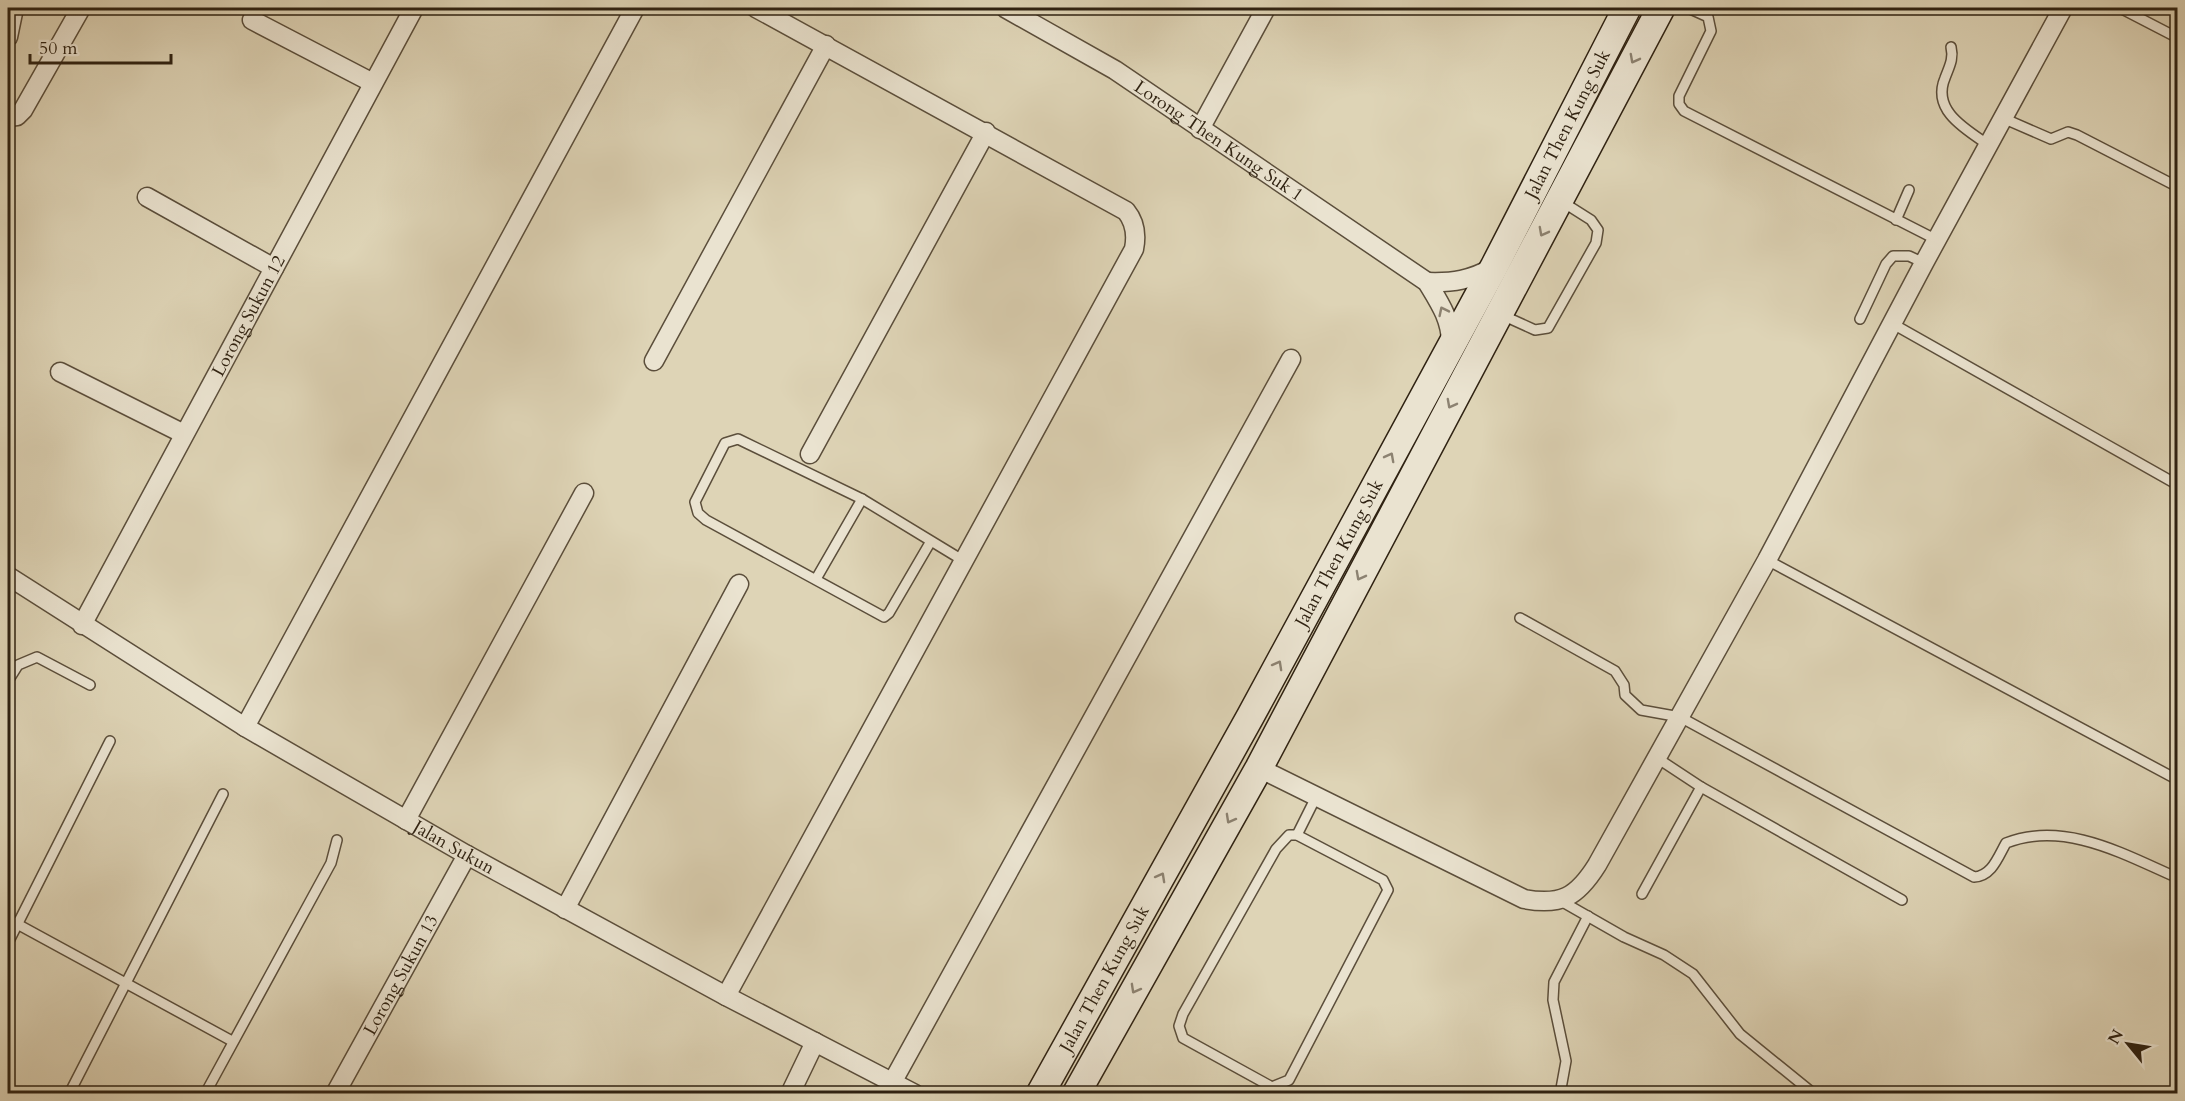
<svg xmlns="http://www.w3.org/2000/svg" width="2185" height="1101" viewBox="0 0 2185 1101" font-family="Cardo,serif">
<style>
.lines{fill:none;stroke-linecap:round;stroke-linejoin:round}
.lane-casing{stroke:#5b4e3b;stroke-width:12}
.street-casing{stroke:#5b4e3b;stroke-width:21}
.secondary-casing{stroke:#2f2212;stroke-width:30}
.lane{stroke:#eae3d0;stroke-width:9}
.street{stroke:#eae3d0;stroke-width:18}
.secondary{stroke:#eae3d0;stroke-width:27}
.oneway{stroke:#8c8271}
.labels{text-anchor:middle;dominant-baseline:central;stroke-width:4.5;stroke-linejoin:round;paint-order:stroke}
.street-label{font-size:18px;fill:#2f2212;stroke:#eae3d0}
</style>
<rect width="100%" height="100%" fill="#ded4b6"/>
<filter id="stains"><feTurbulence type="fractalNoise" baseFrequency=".00333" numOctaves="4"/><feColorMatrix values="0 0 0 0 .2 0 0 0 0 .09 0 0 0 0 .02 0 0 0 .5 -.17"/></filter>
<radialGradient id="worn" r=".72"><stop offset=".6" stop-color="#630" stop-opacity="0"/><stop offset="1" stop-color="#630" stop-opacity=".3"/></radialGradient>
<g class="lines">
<defs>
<g id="lane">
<polyline points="1688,8 1708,17 1711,31 1679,96 1679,104 1684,111 1937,240"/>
<polyline points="2120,8 2178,38"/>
<path d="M 1951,47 C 1954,59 1949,67 1945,78 C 1931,111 1967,130 1990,146"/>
<polyline points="2005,119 2051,139 2068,132 2077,135 2178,187"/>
<polyline points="1896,220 1909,190"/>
<polyline points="1502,315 1535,330 1548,328 1596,243 1598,230 1591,220 1561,201"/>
<polyline points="1860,319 1886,264 1893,256 1909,256 1924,263"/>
<polyline points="1893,324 2178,485"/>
<polyline points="931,541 889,613 884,617 706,520 698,513 695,502 725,443 738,439 862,499 964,561"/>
<polyline points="1767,560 2178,780"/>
<polyline points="816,579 862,499"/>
<path d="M 1520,618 L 1615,671 L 1624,685 L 1625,695 L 1641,710 L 1680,717 L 1974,877 C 1992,876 1998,857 2006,843 C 2065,820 2125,855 2178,878"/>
<polyline points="8,681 18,665 37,657 90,685"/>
<polyline points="1657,758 1701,787 1902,900"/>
<polygon points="1289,835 1297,835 1383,880 1388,890 1289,1080 1272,1087 1183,1038 1179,1026 1183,1014 1276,849"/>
<polyline points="1297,835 1316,797"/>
<polyline points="1642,894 1701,787"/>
<polyline points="1561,901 1624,937 1664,955 1693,974 1740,1034 1814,1094"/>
<polyline points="8,919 232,1041"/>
<polyline points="8,943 110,741"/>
<polyline points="69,1094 223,794"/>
<polyline points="205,1094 331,863 337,840"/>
<polyline points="1560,1094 1566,1061 1553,1000 1554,982 1588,916"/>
</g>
<g id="street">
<path id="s1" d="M 1005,8 L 1115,70 L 1427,282 C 1439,302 1451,319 1451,343"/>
<polyline points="252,20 373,83"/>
<polyline points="8,37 14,8"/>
<polyline points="8,117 17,116 23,110 81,8"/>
<polyline points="1200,129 1266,8"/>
<polyline points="147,197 274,268"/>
<path d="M 1427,282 C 1453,283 1471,280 1494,267"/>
<polyline points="654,361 826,45"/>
<polyline points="60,372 184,434"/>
<polyline points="810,454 986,132"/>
<path id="s2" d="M 8,576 L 245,727 L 467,855 L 726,996 L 915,1094"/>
<path id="s3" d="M 82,625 L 414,8"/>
<polyline points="245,727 635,8"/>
<path d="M 1259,768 L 1524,899 C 1561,906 1577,897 1597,865 L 1767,560 L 1924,263 L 2063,8"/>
<polyline points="406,820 584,493"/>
<polyline points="565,909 739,584"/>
<path d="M 726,996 L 1134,249 C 1137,234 1135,222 1126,211 L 756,8"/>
<polyline points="893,1081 1291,359"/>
<path id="s4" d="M 335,1094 L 467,855"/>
<polyline points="790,1094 815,1042"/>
</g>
<g id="secondary">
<path id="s5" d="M 1040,1094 L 1250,717 L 1494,267 L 1627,8"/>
<polyline points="1076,1094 1259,768 1661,8"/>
</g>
</defs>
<!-- lane casing -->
<use href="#lane" class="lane-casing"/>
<!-- street casing -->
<use href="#street" class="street-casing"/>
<!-- secondary casing -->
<use href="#secondary" class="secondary-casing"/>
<!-- lane -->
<use href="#lane" class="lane"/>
<!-- street -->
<use href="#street" class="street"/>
<!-- secondary -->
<use href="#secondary" class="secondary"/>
</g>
<!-- one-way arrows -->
<defs><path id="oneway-chevron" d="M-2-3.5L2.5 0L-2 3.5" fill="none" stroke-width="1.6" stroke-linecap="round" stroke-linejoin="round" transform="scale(1.5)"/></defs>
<g class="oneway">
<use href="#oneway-chevron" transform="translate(1634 59) rotate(118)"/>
<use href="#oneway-chevron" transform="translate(1543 232) rotate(118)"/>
<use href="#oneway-chevron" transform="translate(1443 311) rotate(-116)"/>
<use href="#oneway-chevron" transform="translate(1451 404) rotate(118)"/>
<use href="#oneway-chevron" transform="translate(1390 457) rotate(-62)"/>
<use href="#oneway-chevron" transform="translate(1360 576) rotate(118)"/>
<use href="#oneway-chevron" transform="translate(1278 665) rotate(-61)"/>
<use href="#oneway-chevron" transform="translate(1230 819) rotate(119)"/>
<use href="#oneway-chevron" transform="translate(1161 877) rotate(-61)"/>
<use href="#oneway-chevron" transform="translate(1135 989) rotate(119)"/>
</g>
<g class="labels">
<!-- street labels -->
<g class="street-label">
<text stroke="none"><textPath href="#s5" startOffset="1104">Jalan Then Kung Suk</textPath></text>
<text stroke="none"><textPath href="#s1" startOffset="252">Lorong Then Kung Suk 1</textPath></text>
<text stroke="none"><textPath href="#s3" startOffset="351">Lorong Sukun 12</textPath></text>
<text stroke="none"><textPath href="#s5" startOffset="618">Jalan Then Kung Suk</textPath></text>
<text stroke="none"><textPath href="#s2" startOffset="522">Jalan Sukun</textPath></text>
<text stroke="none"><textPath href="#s4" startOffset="136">Lorong Sukun 13</textPath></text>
<text stroke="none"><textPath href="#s5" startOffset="132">Jalan Then Kung Suk</textPath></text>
</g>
</g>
<!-- margin -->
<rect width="2185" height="1101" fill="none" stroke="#ded4b6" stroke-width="30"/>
<rect x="9" y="9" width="2167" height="1083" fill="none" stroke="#2f2212" stroke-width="3"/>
<rect x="15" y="15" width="2155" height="1071" fill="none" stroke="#2f2212" stroke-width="1.5"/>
<!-- north arrow -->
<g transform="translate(2128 1044) rotate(300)" stroke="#eae3d0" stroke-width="4.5" paint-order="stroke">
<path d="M0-4.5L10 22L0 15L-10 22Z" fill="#2f2212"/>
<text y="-9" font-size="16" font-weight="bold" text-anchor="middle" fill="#2f2212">N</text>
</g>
<!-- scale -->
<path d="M30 54v9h141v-9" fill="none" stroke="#2f2212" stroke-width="3"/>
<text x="39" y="54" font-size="18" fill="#2f2212" stroke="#eae3d0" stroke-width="4.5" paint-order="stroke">50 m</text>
<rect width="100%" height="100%" filter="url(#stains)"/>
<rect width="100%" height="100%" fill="url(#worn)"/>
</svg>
